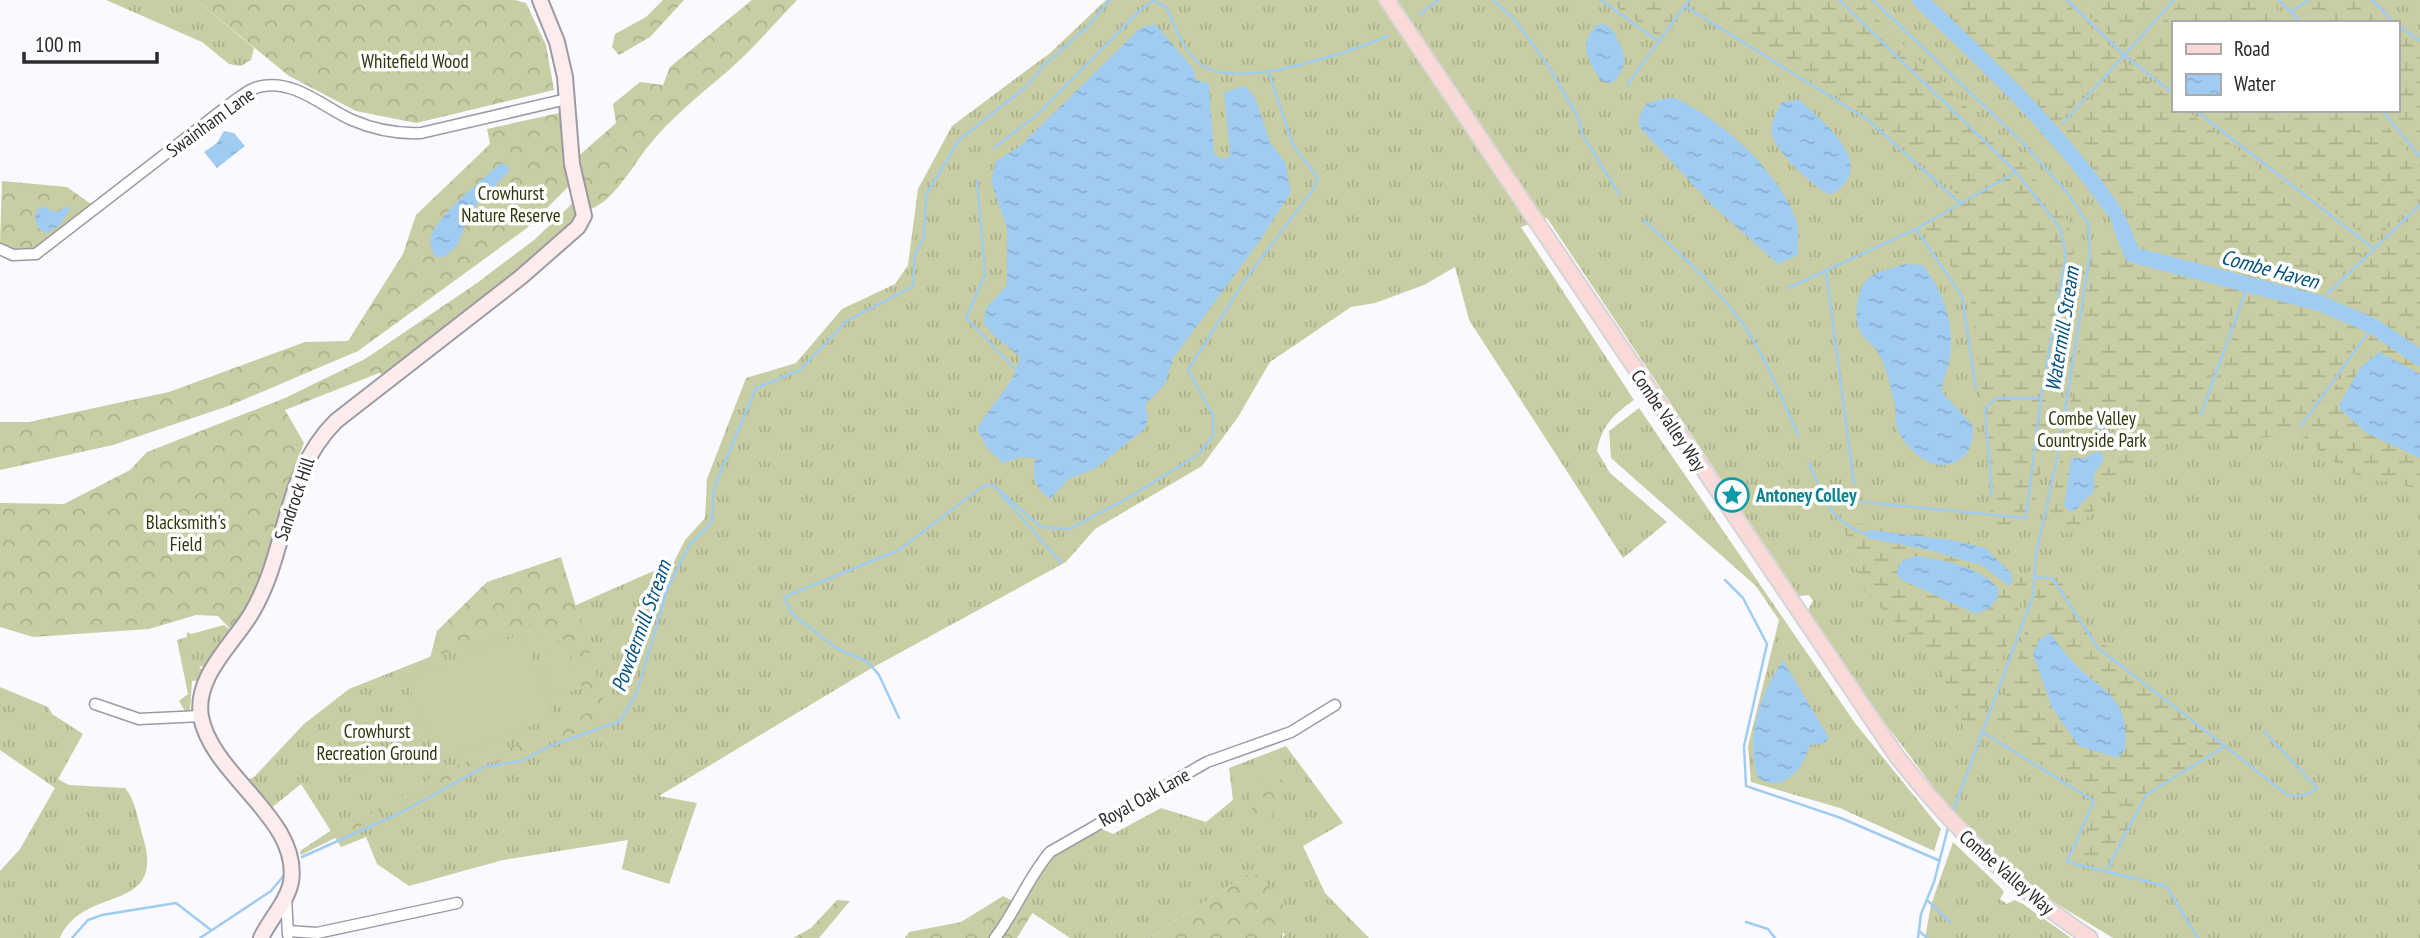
<svg xmlns="http://www.w3.org/2000/svg" width="2420" height="938" viewBox="0 0 2420 938" font-family="'PT Sans Narrow',sans-serif">
<style>
.grass{fill:url(#grass-tufts);fill-rule:evenodd}
.forest{fill:url(#forest-crowns)}
.wetland{fill:url(#wetland-marsh)}
.pitch{fill:#c8cda3}
.water{fill:url(#water-ripples)}
.lines{fill:none;stroke-linecap:round;stroke-linejoin:round}
.stream{stroke:#a0ccf2;stroke-width:2.5}
.river{stroke:#a0ccf2;stroke-width:16}
.street-casing{stroke:#9c9ba4;stroke-width:13}
.secondary-casing{stroke:#9c9ba4;stroke-width:18}
.primary-casing{stroke:#d5d4d5;stroke-width:18}
.street{stroke:#fff;stroke-width:10}
.secondary{stroke:#fcedec;stroke-width:14}
.primary{stroke:#f9dad9;stroke-width:14}
.labels{text-anchor:middle;dominant-baseline:central;stroke-width:7;stroke-linejoin:round;paint-order:stroke}
.park-label{font-size:19px;fill:#32350b;stroke:#fff}
.street-label{font-size:19px;fill:#2b2a2e;stroke:#fff}
.culture-label{font-size:19px;font-weight:bold;fill:#0d838f;stroke:#fff;text-anchor:start}
.water-label{font-size:21px;font-style:italic;fill:#04507e;stroke:#fff}
</style>
<defs>
<pattern id="grass-tufts" width="24" height="20" patternUnits="userSpaceOnUse" patternTransform="scale(1.75)"><rect width="24" height="20" fill="#c8cda3"/><path d="M3 7l-1-3M5 7V3M7 7l1-3M15 17l-1-3M17 17v-4M19 17l1-3" fill="none" stroke="#acb08d"/></pattern>
<pattern id="forest-crowns" width="20" height="18" patternUnits="userSpaceOnUse" patternTransform="scale(1.75)"><rect width="20" height="18" fill="#c8cda3"/><path d="M2 6a3 3 0 1 1 6 0M12 15a3 3 0 1 1 6 0" fill="none" stroke="#acb08d"/></pattern>
<pattern id="wetland-marsh" width="20" height="14" patternUnits="userSpaceOnUse" patternTransform="scale(1.75)"><rect width="20" height="14" fill="#c8cda3"/><path d="M1 5h8M5 5V1M11 12h8M15 12V8" fill="none" stroke="#acb08d"/></pattern>
<pattern id="water-ripples" width="26" height="14" patternUnits="userSpaceOnUse" patternTransform="scale(1.75)"><rect width="26" height="14" fill="#a0ccf2"/><path d="M2 4q2-2 4 0t4 0M15 11q2-2 4 0t4 0" fill="none" stroke="#8aafd0"/></pattern>
</defs>
<rect width="100%" height="100%" fill="#faf9ff"/>
<!-- grass -->
<g class="grass">
<polygon points="106,0 196,0 254,48 251,60 241,66 229,64 202,42"/>
<path d="M 1106,0 L 2420,0 L 2420,938 L 2113,938 L 2049,899 L 2002,861 L 1946,804 L 1864,695 L 1808,610 L 1813,601 L 1809,595 L 1799,596 L 1547,218 L 1521,227 L 1634,400 C 1613,415 1602,425 1597,451 L 1610,473 L 1667,522 L 1623,558 L 1469,320 L 1455,267 L 1424,285 L 1375,303 L 1351,307 L 1270,362 L 1238,417 L 1202,466 L 1095,529 L 1066,562 L 870,669 L 659,796 L 697,803 L 669,884 L 622,869 L 628,840 L 503,860 L 409,886 L 377,864 L 366,837 L 341,847 L 301,784 L 270,809 L 247,779 L 253,778 L 304,724 L 349,689 L 530,617 L 574,606 L 674,562 L 685,540 L 705,518 L 707,479 L 746,378 L 796,363 L 842,309 L 895,284 L 908,265 L 918,189 L 952,126 L 1050,53 ZM 2173,23 L 2397,23 L 2397,110 L 2173,110 Z"/>
<polygon points="1639,408 1855,723 1941,829 1934,851 1840,808 1751,782 1748,746 1779,620 1756,586 1611,458 1609,431"/>
<polygon points="224,625 233,632 206,667 199,666 203,672 199,680 192,681 190,711 185,711 179,701 188,694 177,640 187,637 187,632 191,634"/>
<path d="M 0,687 L 48,707 L 52,714 L 83,734 L 58,779 L 69,785 L 125,788 C 135,799 138,820 142,834 C 169,916 84,883 60,938 L 0,938 L 0,871 L 20,849 L 55,788 L 0,750 Z"/>
<polygon points="1286,746 1343,823 1303,846 1325,893 1369,938 1282,938 1285,935 1246,875 1149,938 1070,938 1022,906 1053,855 1102,829 1113,834 1161,808 1206,822 1233,800 1229,768"/>
<polygon points="1953,842 2000,887 2004,892 2000,899 2007,904 2014,900 2023,904 2071,938 1925,938 1931,905"/>
</g>
<!-- forest -->
<g class="forest">
<polygon points="196,0 515,0 526,3 546,45 554,90 416,123 356,111 289,76"/>
<polygon points="663,0 684,0 650,37 619,55 612,47 615,34 646,17"/>
<path d="M 752,0 L 797,0 C 775,23 753,49 729,70 C 700,95 670,118 646,149 C 633,166 610,206 587,210 L 575,159 L 616,123 L 613,104 L 640,82 L 663,85 L 670,67 Z"/>
<polygon points="559,113 571,184 527,228 358,351 231,405 113,445 0,470 0,422 29,422 169,392 305,342 348,341 403,254 416,215 490,144 487,129"/>
<path d="M 2,181 L 67,187 L 91,204 C 77,223 46,251 21,251 C 14,251 7,247 0,244 Z"/>
<path d="M 575,201 L 577,215 L 565,234 L 389,375 L 379,373 L 285,410 L 304,443 C 279,504 269,576 233,632 L 218,616 L 196,615 L 149,629 L 33,637 L 0,627 L 0,503 L 64,504 L 130,470 L 147,452 L 285,398 L 365,359 L 477,283 L 534,240 Z"/>
<polygon points="561,557 604,700 617,718 550,742 520,759 485,763 301,855 300,851 330,831 391,803 446,769 546,736 590,711 565,639 544,646 531,623 430,658 437,631 487,582"/>
<path d="M 1270,772 L 1281,775 L 1283,791 L 1271,819 L 1258,823 C 1245,804 1250,784 1270,772 Z"/>
<polygon points="1246,875 1261,875 1287,911 1282,938 1149,938"/>
<polygon points="1003,896 1033,912 1017,938 905,938 909,932 961,922"/>
<polygon points="837,900 850,901 819,938 793,938 811,928"/>
</g>
<!-- wetland -->
<g class="wetland">
<polygon points="1607,0 1858,0 2017,156 2069,223 2074,252 2033,518 2026,525 1991,525 1983,403 1970,293 1918,219 1960,197 1870,117 1690,5 1663,40"/>
<polygon points="1926,0 2062,0 2119,55 2055,127"/>
<polygon points="2073,0 2167,0 2123,50"/>
<polygon points="2182,0 2269,0 2293,23 2173,23 2173,89 2131,56"/>
<polygon points="2286,0 2378,0 2393,23 2310,23"/>
<polygon points="2397,29 2420,35 2420,152 2387,110 2397,110"/>
<polygon points="2125,63 2173,100 2173,110 2186,110 2366,249 2318,299 2139,253 2117,208 2061,135"/>
<polygon points="2201,110 2374,110 2420,166 2420,198 2373,242"/>
<path d="M 2420,212 L 2420,353 C 2390,332 2363,311 2327,300 Z"/>
<polygon points="2092,245 2242,288 2198,415 2202,417 2250,290 2317,307 2368,329 2290,436 2143,444 2129,475 2070,534 2048,524 2069,416 2127,449 2141,444 2070,408"/>
<path d="M 2373,333 L 2420,365 L 2420,491 C 2402,482 2385,483 2366,478 C 2341,471 2321,451 2301,435 Z"/>
<polygon points="1840,516 1855,523 1987,544 2017,573 2030,574 1977,738 1964,729 1939,665 1864,591"/>
<polygon points="2041,574 2063,578 2064,589 2093,636 2229,746 2147,797 2113,867 2079,857 2100,799 1993,731 2018,658"/>
</g>
<!-- pitch -->
<g class="pitch">
<polygon points="522,634 554,717 438,761 406,678"/>
<polygon points="562,644 579,689 556,697 539,653"/>
<polygon points="367,734 379,762 349,776 336,748"/>
</g>
<!-- water -->
<g class="water">
<path d="M 1155,24 L 1193,68 L 1196,80 L 1209,83 L 1214,154 L 1223,159 L 1230,156 L 1224,92 L 1245,86 L 1255,97 L 1270,142 L 1285,162 L 1291,192 L 1259,242 L 1174,357 L 1165,384 L 1145,405 L 1148,415 L 1146,428 L 1096,468 L 1069,479 L 1050,499 C 1034,488 1032,477 1035,458 L 1021,457 L 1003,463 L 987,448 L 977,429 C 990,405 1017,381 1020,357 L 993,335 L 983,322 L 987,307 L 1007,285 L 1007,228 L 991,182 L 996,161 L 1019,147 L 1140,28 Z"/>
<path d="M 1604,24 L 1611,28 C 1624,50 1633,64 1611,84 L 1601,81 C 1589,60 1577,47 1596,25 Z"/>
<path d="M 1673,97 C 1723,121 1773,165 1795,217 C 1800,227 1797,244 1798,255 L 1778,264 L 1711,204 L 1639,127 L 1639,116 L 1647,103 Z"/>
<path d="M 1800,100 C 1826,125 1882,168 1829,195 C 1814,187 1775,152 1772,134 C 1770,122 1777,111 1782,102 Z"/>
<polygon points="224,131 234,133 245,146 217,168 204,152 217,143"/>
<path d="M 499,164 L 505,164 L 510,170 L 471,211 L 457,246 L 444,257 L 435,257 C 432,250 428,244 431,236 C 437,215 482,181 499,164 Z"/>
<path d="M 42,206 L 56,212 L 69,206 L 71,208 L 59,226 L 47,233 C 36,231 34,219 36,211 Z"/>
<path d="M 1905,264 L 1923,265 C 1944,293 1955,324 1950,359 C 1948,371 1942,380 1942,392 L 1973,426 C 1973,441 1971,454 1956,462 C 1933,474 1905,449 1897,428 C 1895,422 1896,414 1895,407 C 1892,391 1888,376 1882,360 C 1877,346 1866,343 1860,331 C 1856,323 1856,313 1857,305 C 1861,272 1877,273 1905,264 Z"/>
<polygon points="2379,352 2420,374 2420,458 2366,433 2338,407 2360,368"/>
<polygon points="2094,452 2101,452 2104,460 2094,474 2094,491 2073,512 2064,507 2071,458 2085,458"/>
<polygon points="1870,530 1958,541 1985,548 2012,574 2012,584 2009,586 1983,566 1933,551 1867,538 1864,533"/>
<path d="M 1915,556 C 1943,560 1979,566 1998,588 L 1998,598 L 1989,608 L 1976,614 L 1902,580 L 1897,575 C 1898,561 1903,560 1915,556 Z"/>
<path d="M 2050,633 C 2058,644 2066,655 2075,664 C 2106,695 2130,697 2125,750 L 2117,758 L 2079,746 L 2052,708 L 2033,654 L 2039,640 Z"/>
<path d="M 1783,660 L 1829,738 L 1823,744 L 1810,745 C 1804,769 1783,794 1758,778 C 1745,739 1760,693 1783,660 Z"/>
</g>
<g class="lines">
<!-- stream -->
<g class="stream">
<polyline points="1493,0 1514,19 1547,64 1579,119 1582,134 1619,194"/>
<polyline points="1601,0 1658,41"/>
<polyline points="1839,0 2016,172 2060,228 2066,255 2041,398 2026,518 1861,502"/>
<polyline points="1873,0 2019,139 2066,191 2088,223 2090,255 2057,459 2036,554 2033,596 1952,814"/>
<polyline points="2067,0 2124,55 2173,93"/>
<polyline points="2279,0 2302,23"/>
<polyline points="2372,0 2395,23"/>
<polyline points="1685,6 1868,120 1960,203"/>
<polyline points="2291,12 2308,0"/>
<polyline points="1419,15 1438,0"/>
<polyline points="2397,25 2420,41"/>
<polyline points="1627,85 1689,0"/>
<polyline points="2195,110 2373,248"/>
<polyline points="2382,110 2420,157"/>
<polyline points="2063,123 2174,0"/>
<path d="M 994,148 L 1038,114 L 1139,11 L 1153,1 L 1166,7 C 1175,27 1184,53 1203,66 C 1241,90 1349,52 1388,36"/>
<polyline points="977,180 985,275 966,318 1018,372"/>
<path d="M 1644,220 C 1680,254 1717,287 1745,327 C 1767,360 1782,399 1798,435"/>
<polyline points="1916,229 1962,296 1976,389"/>
<polyline points="1826,270 1854,484"/>
<polyline points="1788,288 1916,229 2016,172"/>
<polyline points="2326,295 2420,205"/>
<polyline points="2066,411 2132,445"/>
<polyline points="2201,414 2248,285"/>
<polyline points="2301,426 2373,326"/>
<path d="M 1809,463 C 1823,495 1828,521 1864,533"/>
<polyline points="1001,494 1061,563"/>
<polyline points="1992,496 1985,408 1997,398 2041,398"/>
<polyline points="2037,577 2053,579 2098,648 2225,746 2146,795 2106,871"/>
<polyline points="1725,580 1743,598 1767,644 1744,746 1746,786 1841,818 1938,860"/>
<polyline points="899,718 879,675 868,662 836,648 792,614 784,597 899,550 983,486 993,485 1041,527 1069,529 1128,498 1199,454 1213,436 1213,415 1188,370 1245,280 1315,187 1317,177 1293,145 1268,71"/>
<polyline points="1984,733 2094,801 2067,862 2166,886 2198,938"/>
<path d="M 2225,746 L 2286,794 C 2294,798 2311,795 2317,788 L 2264,731"/>
<polyline points="302,857 398,814 484,767 521,761 550,746 620,721 637,692 668,587 690,544 712,522 714,488 756,388 800,370 847,321 913,286 915,255 924,237 926,195 959,140 1027,86 1043,66 1087,27 1110,0"/>
<polyline points="1927,900 1950,922"/>
<polyline points="1746,922 1768,929 1775,938"/>
<polyline points="1919,931 1927,938"/>
<polyline points="72,938 88,920 102,915 176,903 211,930"/>
<polyline points="200,938 271,891 286,873"/>
<polyline points="1918,938 1921,914 1934,882 1949,824"/>
</g>
<!-- river -->
<g class="river">
<path d="M 1920,0 C 1992,69 2056,128 2114,211"/>
<polyline points="2119,221 2132,254 2137,256 2319,303 2373,326 2420,358"/>
</g>
<defs>
<g id="street">
<path d="M 0,249 L 13,255 L 36,254 L 234,101 C 243,95 252,87 263,86 C 295,80 325,108 352,120 C 375,130 397,134 421,133 L 567,99"/>
<polyline points="95,704 139,719 201,716"/>
<polyline points="286,897 288,935"/>
<polyline points="288,931 317,933 457,903"/>
<path d="M 995,938 C 1016,911 1027,879 1050,852 L 1207,762 L 1291,732 L 1335,705"/>
</g>
<path id="secondary" d="M 261,938 C 270,919 287,902 291,882 C 301,819 212,776 201,717 C 194,677 233,644 251,614 C 289,551 281,476 336,421 L 521,277 L 578,227 L 584,216 L 572,164 L 565,77 L 557,42 L 540,0"/>
<path id="primary" d="M 1387,0 L 1898,758 C 1954,829 2014,888 2090,938"/>
</defs>
<!-- street casing -->
<use href="#street" class="street-casing"/>
<!-- secondary casing -->
<use href="#secondary" class="secondary-casing"/>
<!-- primary casing -->
<use href="#primary" class="primary-casing"/>
<!-- street -->
<use href="#street" class="street"/>
<!-- secondary -->
<use href="#secondary" class="secondary"/>
<!-- primary -->
<use href="#primary" class="primary"/>
</g>
<!-- icons -->
<defs>
<symbol id="sight-ring" viewBox="-11 -11 22 22"><circle r="9.5" fill="#fff" stroke="#0f9aa8" stroke-width="1.5"/><path d="M0-6L1.8-2.2L6-1.7L2.9 1.2L3.7 5.4L0 3.3L-3.7 5.4L-2.9 1.2L-6-1.7L-1.8-2.2Z" fill="#0f9aa8"/></symbol>
</defs>
<g fill-rule="evenodd">
<use href="#sight-ring" x="1713" y="476" width="38" height="38"/>
</g>
<g class="labels">
<!-- park labels -->
<g class="park-label">
<text x="415" y="61">Whitefield Wood</text>
<text x="511" y="193">Crowhurst<tspan x="511" dy="22">Nature Reserve</tspan></text>
<text x="2092" y="418">Combe Valley<tspan x="2092" dy="22">Countryside Park</tspan></text>
<text x="186" y="522">Blacksmith's<tspan x="186" dy="22">Field</tspan></text>
<text x="377" y="731">Crowhurst<tspan x="377" dy="22">Recreation Ground</tspan></text>
</g>
<!-- street labels -->
<g class="street-label">
<text transform="translate(210 122) rotate(-36)">Swainham Lane</text>
<text transform="translate(1669 420) rotate(56)">Combe Valley Way</text>
<text transform="translate(294 499) rotate(-71)">Sandrock Hill</text>
<text transform="translate(1144 797) rotate(-29)">Royal Oak Lane</text>
<text transform="translate(2007 872) rotate(41)">Combe Valley Way</text>
</g>
<!-- culture labels -->
<g class="culture-label">
<text x="1756" y="495">Antoney Colley</text>
</g>
<!-- water labels -->
<g class="water-label">
<text transform="translate(2270 269) rotate(15)">Combe Haven</text>
<text transform="translate(2062 329) rotate(-81)">Watermill Stream</text>
<text transform="translate(641 626) rotate(-70)">Powdermill Stream</text>
</g>
</g>
<!-- legend -->
<rect x="2172" y="21" width="228" height="91" fill="#ffffff" stroke="#aaaaab" stroke-width="2"/>
<rect x="2186" y="44" width="35" height="10" fill="#f9dad9" stroke="#aaaaab" stroke-width="2"/>
<text x="2234" y="56" font-size="21" fill="#2b2a2e">Road</text>
<rect x="2186" y="74" width="35" height="21" fill="url(#water-ripples)" stroke="#aaaaab" stroke-width="2"/>
<text x="2234" y="91" font-size="21" fill="#2b2a2e">Water</text>
<!-- scale -->
<path d="M24 52v10h133v-10" fill="none" stroke="#2b2a2e" stroke-width="3.5"/>
<text x="35" y="52" font-size="21" fill="#2b2a2e" stroke="#ffffff" stroke-width="5" paint-order="stroke">100 m</text>
</svg>
